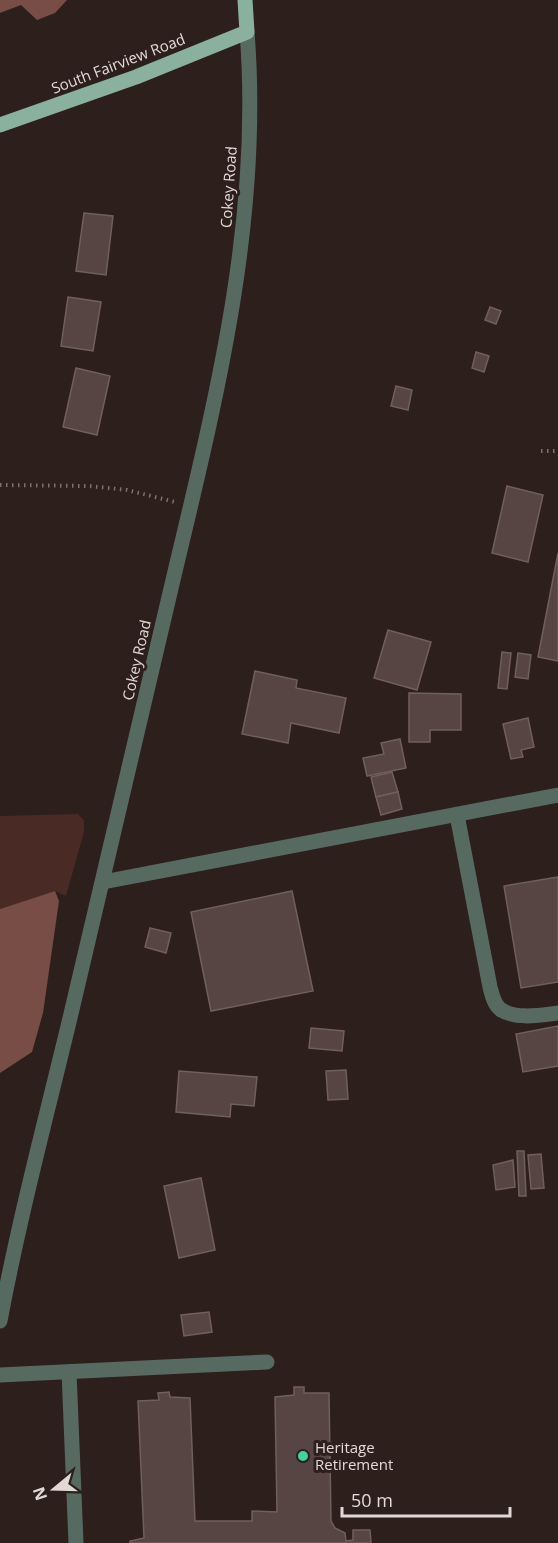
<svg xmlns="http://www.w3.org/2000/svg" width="558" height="1543" viewBox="0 0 558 1543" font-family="'Open Sans',sans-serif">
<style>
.green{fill:#492a24}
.forest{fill:#774d45}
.building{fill:#564542;stroke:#705f5b;stroke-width:1.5}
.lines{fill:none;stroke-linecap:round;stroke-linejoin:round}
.path{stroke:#7e716e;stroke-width:4;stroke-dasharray:1.5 4.5;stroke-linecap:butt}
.minor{stroke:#576a61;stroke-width:15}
.major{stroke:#8ab19f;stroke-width:15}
.poi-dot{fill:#42d4a0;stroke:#2d1f1c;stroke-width:2}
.labels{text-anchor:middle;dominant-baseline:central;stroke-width:6;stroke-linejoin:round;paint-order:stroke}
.street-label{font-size:15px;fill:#e2d8d5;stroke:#2d1f1c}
.poi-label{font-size:15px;fill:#e2d8d5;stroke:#2d1f1c;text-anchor:start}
</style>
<rect width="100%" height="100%" fill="#2d1f1c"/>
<!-- green -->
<polygon class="green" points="78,814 84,820 84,832 66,896 55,891 0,909 0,816"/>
<!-- forest -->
<g class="forest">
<polygon points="0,0 67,0 55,13 37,20 21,5 0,13"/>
<polygon points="55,891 59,901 43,1013 32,1052 0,1073 0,909"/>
</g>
<!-- building -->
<g class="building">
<polygon points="84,213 113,216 106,275 76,271"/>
<polygon points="68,297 101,302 93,351 61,346"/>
<polygon points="490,307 501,311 496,324 485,320"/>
<polygon points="476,352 489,356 484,372 472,368"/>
<polygon points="76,368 110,376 97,435 63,427"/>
<polygon points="396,386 412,390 408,410 391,406"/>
<polygon points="507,486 543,495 528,562 492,553"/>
<polygon points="558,553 558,661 538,657"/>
<polygon points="388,630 431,642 417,690 374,678"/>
<polygon points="502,652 511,653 507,689 498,688"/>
<polygon points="518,653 531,655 528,679 515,677"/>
<polygon points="255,671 297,680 296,688 346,698 339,733 291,723 288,743 242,734"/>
<polygon points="409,693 461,694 461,730 430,730 430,742 409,742"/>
<polygon points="528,718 534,747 521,750 523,757 511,759 503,724"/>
<polygon points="400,739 406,768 367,776 363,758 384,754 381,743"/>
<polygon points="392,772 398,792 376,797 371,777"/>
<polygon points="398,792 402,809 381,815 376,797"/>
<polygon points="558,877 558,982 521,988 504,886"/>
<polygon points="292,891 313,991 211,1011 191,912"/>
<polygon points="150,928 171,933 166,953 145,947"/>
<polygon points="558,1026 558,1066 523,1072 516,1034"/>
<polygon points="311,1028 344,1031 342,1051 309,1048"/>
<polygon points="346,1070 348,1099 328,1100 326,1071"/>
<polygon points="179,1071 257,1077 254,1106 231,1104 230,1117 176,1112"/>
<polygon points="517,1151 524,1151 526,1196 519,1196"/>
<polygon points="541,1154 544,1188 531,1189 528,1155"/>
<polygon points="513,1160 515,1187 496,1190 493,1165"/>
<polygon points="201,1178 215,1250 179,1258 164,1186"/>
<polygon points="209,1312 212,1332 184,1336 181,1315"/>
<polygon points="294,1387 304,1387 304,1393 329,1393 331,1521 335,1528 345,1533 346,1541 353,1540 353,1530 370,1530 371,1543 130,1543 130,1541 144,1538 138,1401 159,1400 158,1393 169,1392 170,1397 190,1398 195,1521 252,1521 252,1511 277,1512 275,1397 294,1395"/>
</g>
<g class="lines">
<!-- path -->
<g class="path">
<polyline points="541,451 558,451"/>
<polyline points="0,485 89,486 127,490 175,502"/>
</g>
<!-- minor -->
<g class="minor">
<path d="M 457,815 L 490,987 C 492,995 494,1004 500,1009 C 514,1020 542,1015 558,1013"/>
<polyline points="103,882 558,795"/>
<path d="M 0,1321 C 19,1219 46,1118 70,1018 C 105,872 139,726 173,580 C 216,399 262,219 247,32"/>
<polyline points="69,1372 76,1543"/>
<polyline points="0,1375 267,1362"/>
</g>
<!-- major -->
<polyline class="major" points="0,125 136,77 247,32 245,0"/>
</g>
<!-- markers -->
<circle class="poi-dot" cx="303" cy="1456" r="6"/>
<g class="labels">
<!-- street labels -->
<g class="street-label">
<text transform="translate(118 63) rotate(-21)">South Fairview Road</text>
<text transform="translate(228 187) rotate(-86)">Cokey Road</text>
<text transform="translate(136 660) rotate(-77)">Cokey Road</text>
</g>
<!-- poi labels -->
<g class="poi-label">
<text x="315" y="1447">Heritage<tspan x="315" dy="17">Retirement</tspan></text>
</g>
</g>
<!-- north arrow -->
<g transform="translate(54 1489) rotate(251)" stroke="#2d1f1c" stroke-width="4.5" paint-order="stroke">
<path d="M0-4.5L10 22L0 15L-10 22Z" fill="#e2d8d5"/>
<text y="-9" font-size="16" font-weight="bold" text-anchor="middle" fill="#e2d8d5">N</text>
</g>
<!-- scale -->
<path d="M342 1507v9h168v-9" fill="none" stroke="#e2d8d5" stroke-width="3"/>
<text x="351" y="1507" font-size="18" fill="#e2d8d5" stroke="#2d1f1c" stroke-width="4.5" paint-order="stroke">50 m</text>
</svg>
